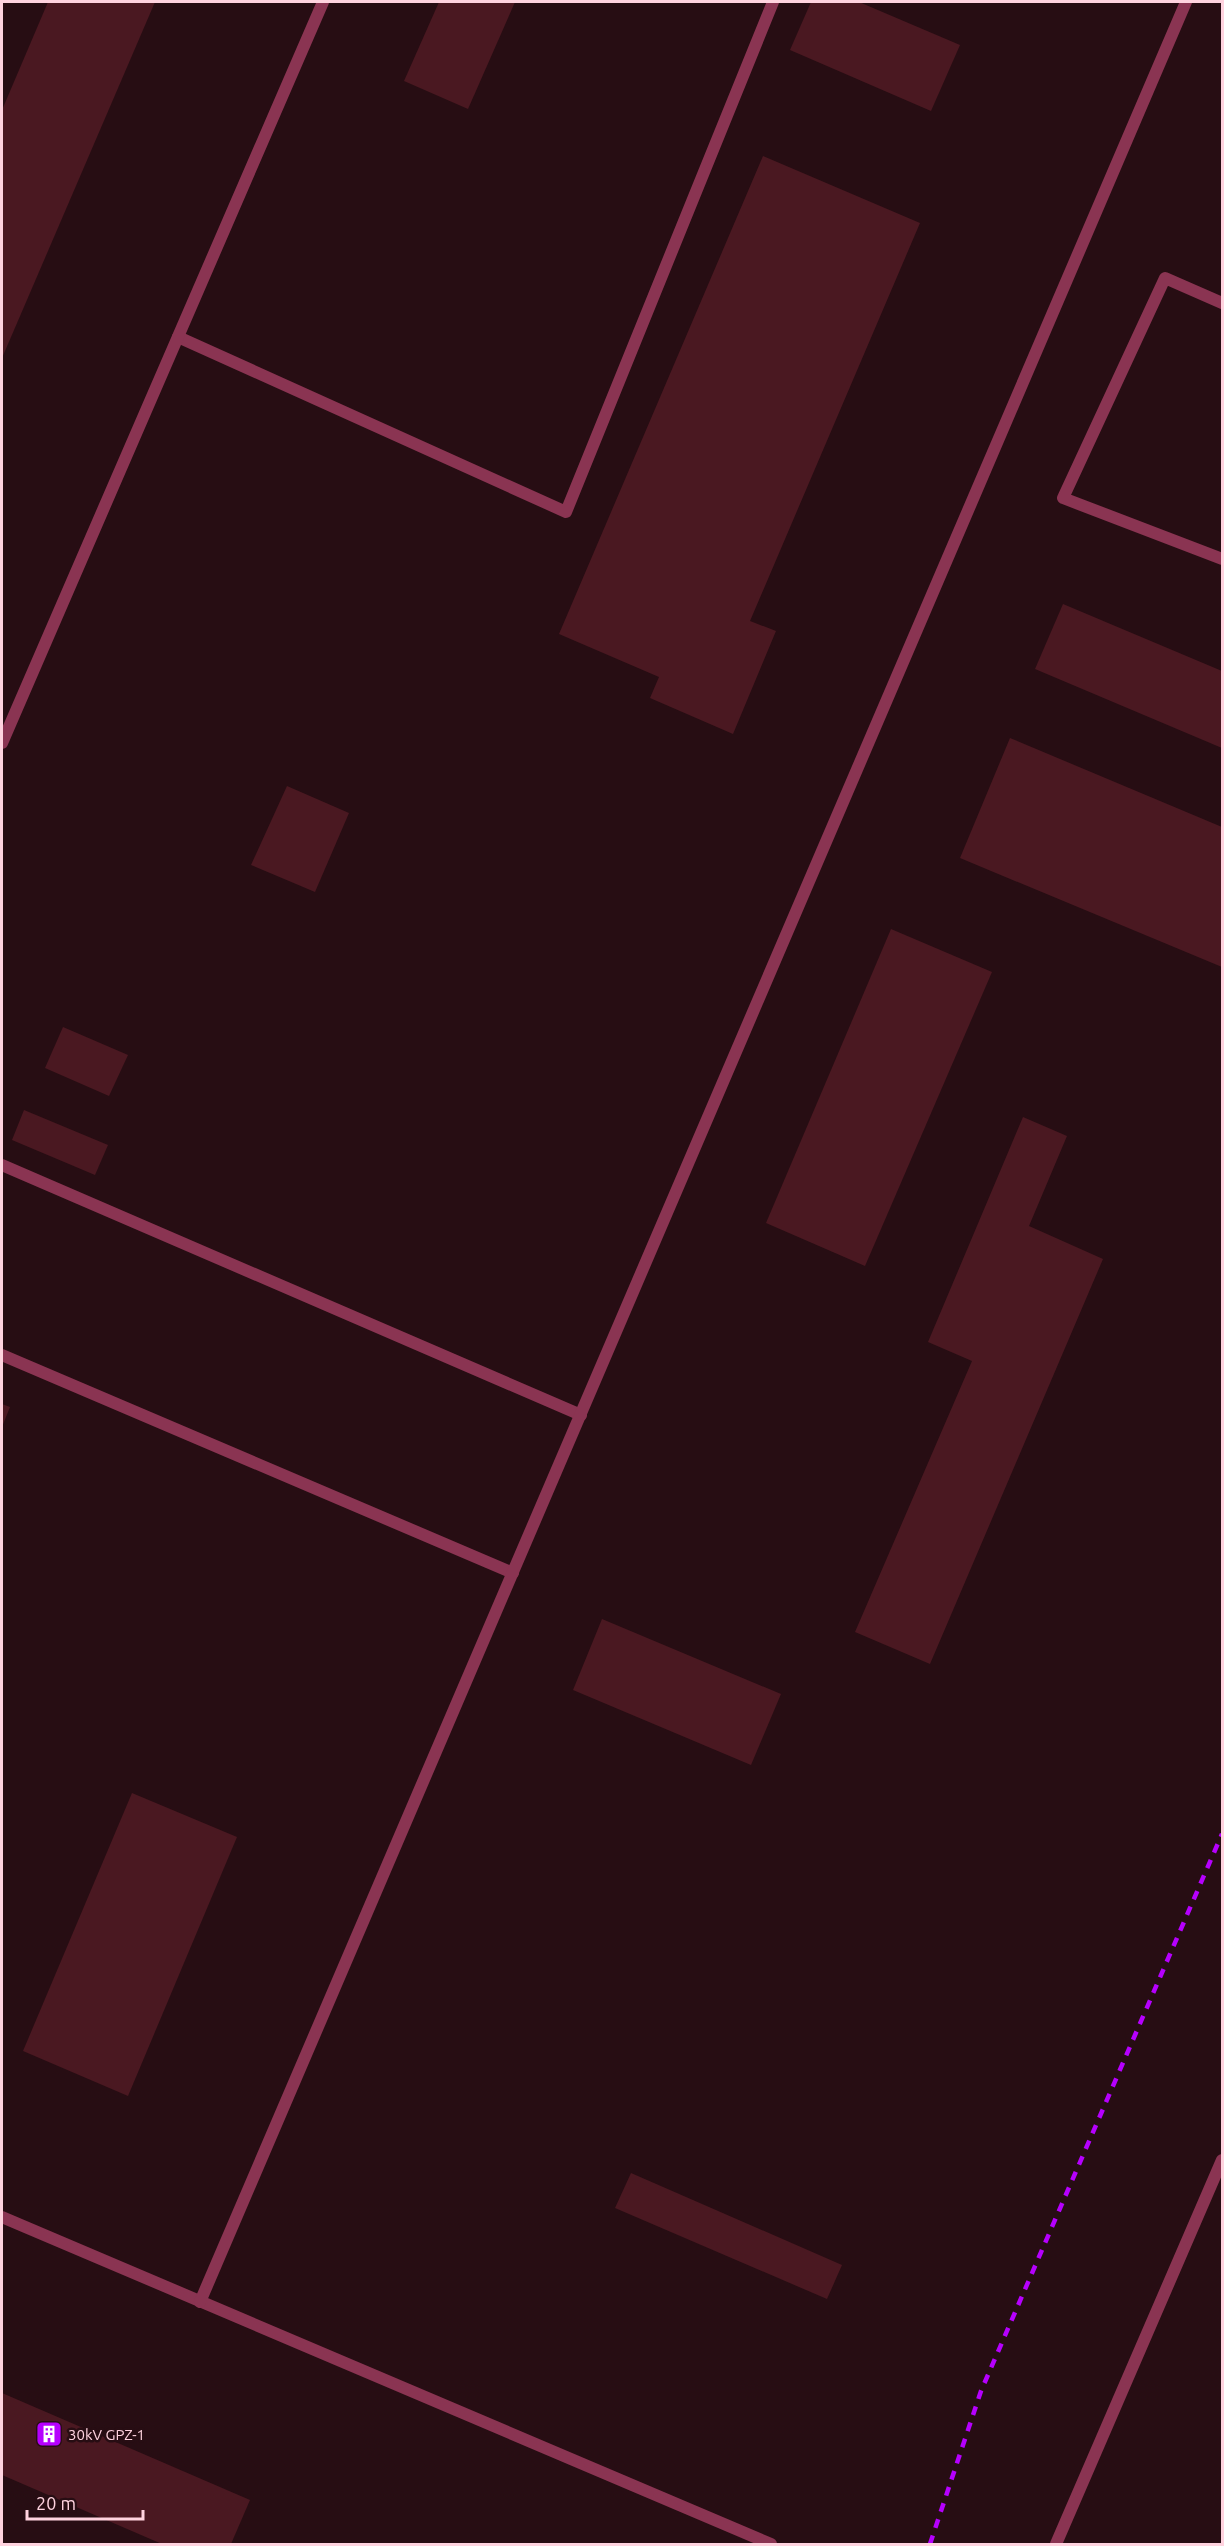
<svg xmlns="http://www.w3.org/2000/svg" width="1224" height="2546" viewBox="0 0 1224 2546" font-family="Ubuntu,sans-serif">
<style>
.building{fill:#4a1821}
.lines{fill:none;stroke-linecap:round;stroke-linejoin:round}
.lane{stroke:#8a3452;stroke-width:12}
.rail{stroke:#b600fe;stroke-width:4.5;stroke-dasharray:9 8;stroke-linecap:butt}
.labels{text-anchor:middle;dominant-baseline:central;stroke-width:5;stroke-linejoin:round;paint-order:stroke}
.poi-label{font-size:15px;fill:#ffd3df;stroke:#270d13;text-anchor:start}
</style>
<rect width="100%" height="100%" fill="#270d13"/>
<!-- building -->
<g class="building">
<polygon points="48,2 155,2 2,358 2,110"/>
<polygon points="439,2 515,2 468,109 404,81"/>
<polygon points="811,2 859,2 960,45 931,111 790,50"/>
<polygon points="763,156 920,223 750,621 776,631 733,734 650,698 659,677 559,634"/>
<polygon points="1063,604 1222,671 1222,748 1035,669"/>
<polygon points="1010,738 1222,827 1222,967 960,858"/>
<polygon points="287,786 349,813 315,892 251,865"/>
<polygon points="891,929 992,972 865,1266 766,1223"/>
<polygon points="63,1027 128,1055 109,1096 45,1068"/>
<polygon points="24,1110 108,1145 95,1175 12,1140"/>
<polygon points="1023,1117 1067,1136 1029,1226 1103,1259 930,1664 855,1632 972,1361 928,1342"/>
<polygon points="2,1404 10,1407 2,1427"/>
<polygon points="602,1619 781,1694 751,1765 573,1690"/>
<polygon points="132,1793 237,1837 128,2096 23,2051"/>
<polygon points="631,2173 842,2265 827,2299 615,2208"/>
<polygon points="2,2393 250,2500 231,2544 162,2544 2,2475"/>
</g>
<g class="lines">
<!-- lane -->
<g class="lane">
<polyline points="1222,303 1165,278 1063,498 1222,559"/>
<polyline points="178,337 566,512 773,2"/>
<polyline points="2,743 323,2"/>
<polyline points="2,1165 581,1415"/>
<polyline points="2,1355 513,1573"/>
<polyline points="2,2217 771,2544"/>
<polyline points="200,2302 1186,2"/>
<polyline points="1056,2544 1222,2160"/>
</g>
<!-- rail -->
<polyline class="rail" points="930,2544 981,2391 1222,1834"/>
</g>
<!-- icons -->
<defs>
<symbol id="building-square" viewBox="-11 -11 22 22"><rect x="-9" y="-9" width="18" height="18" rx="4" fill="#b600fe" stroke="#270d13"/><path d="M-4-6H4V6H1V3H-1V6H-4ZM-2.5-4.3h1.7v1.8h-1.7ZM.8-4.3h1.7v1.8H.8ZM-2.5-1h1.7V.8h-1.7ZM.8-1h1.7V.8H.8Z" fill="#fff"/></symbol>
</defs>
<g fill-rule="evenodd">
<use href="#building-square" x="34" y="2419" width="30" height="30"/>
</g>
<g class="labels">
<!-- poi labels -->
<g class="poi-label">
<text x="68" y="2434">30kV GPZ-1</text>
</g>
</g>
<!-- border -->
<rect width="1224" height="2546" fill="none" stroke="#ffd3df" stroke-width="6"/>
<!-- scale -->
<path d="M27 2510v9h116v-9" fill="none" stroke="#ffd3df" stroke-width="3"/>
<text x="36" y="2510" font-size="18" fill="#ffd3df" stroke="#270d13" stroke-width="4.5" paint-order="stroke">20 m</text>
</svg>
